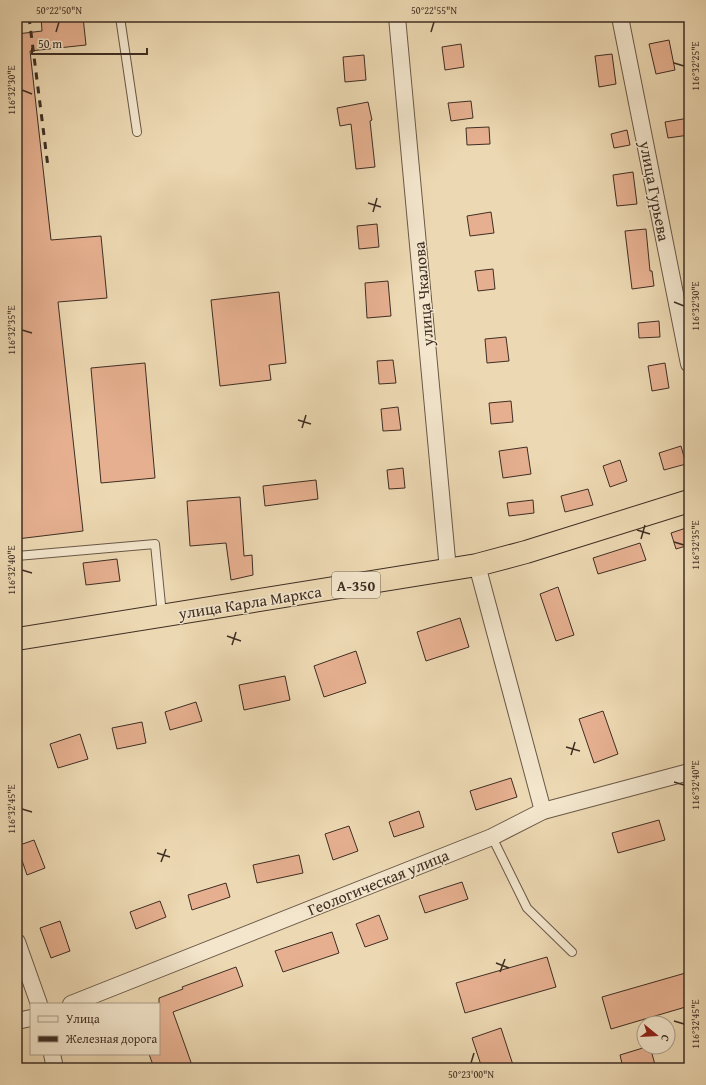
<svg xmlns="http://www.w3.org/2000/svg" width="706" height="1085" viewBox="0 0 706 1085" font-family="'Gentium Book Plus',serif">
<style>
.building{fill:#e6b090;stroke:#3f2e23}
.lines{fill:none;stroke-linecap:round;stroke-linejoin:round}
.service-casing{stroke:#6a5847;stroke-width:10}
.minor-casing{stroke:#6a5847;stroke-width:18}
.trunk-casing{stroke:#3f2e23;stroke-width:24}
.service{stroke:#f3e6cd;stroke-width:8}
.minor{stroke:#f3e6cd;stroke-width:16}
.trunk{stroke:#ecd8b2;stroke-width:22}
.rail{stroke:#3f2e23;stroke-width:3;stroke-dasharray:7 7;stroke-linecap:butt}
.ticks{fill:none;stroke:#3f2e23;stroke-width:1.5}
.labels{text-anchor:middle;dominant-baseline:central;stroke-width:3;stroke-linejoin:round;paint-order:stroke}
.shield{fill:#f3e6cd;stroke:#756556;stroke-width:1}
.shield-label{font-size:15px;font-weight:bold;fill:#3f2e23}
.street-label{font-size:16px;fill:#3f2e23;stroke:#f3e6cd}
.neatline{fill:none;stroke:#3f2e23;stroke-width:1.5}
.ticks-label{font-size:10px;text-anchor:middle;fill:#3f2e23}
</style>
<rect width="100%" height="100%" fill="#ecd8b2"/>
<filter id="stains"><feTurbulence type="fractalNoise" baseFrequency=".005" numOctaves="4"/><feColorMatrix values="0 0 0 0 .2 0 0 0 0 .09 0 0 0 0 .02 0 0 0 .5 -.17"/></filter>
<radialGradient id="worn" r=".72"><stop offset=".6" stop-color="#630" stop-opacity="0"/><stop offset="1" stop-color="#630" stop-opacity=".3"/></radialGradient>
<!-- building -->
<g class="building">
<polygon points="41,17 83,17 86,45 30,51 51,240 101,236 107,298 58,302 83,531 17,539 17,34 42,31"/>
<polygon points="669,40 675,70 656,74 649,44"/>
<polygon points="461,44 464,67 445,70 442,47"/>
<polygon points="612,54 616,84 599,87 595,56"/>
<polygon points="364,55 366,80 345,82 343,57"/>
<polygon points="471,101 473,118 451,121 448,103"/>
<polygon points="368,102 372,120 370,121 375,167 356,169 351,124 340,126 337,108"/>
<polygon points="689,118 689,135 668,138 665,122"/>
<polygon points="489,127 490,144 467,145 466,128"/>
<polygon points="627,130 630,145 614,148 611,134"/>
<polygon points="633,172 637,204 617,206 613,175"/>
<polygon points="491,212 494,233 470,236 467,216"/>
<polygon points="377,224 379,247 359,249 357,226"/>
<polygon points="646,229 650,271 652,271 654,286 632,289 625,231"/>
<polygon points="493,269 495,289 478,291 475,271"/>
<polygon points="388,281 391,316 367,318 365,283"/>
<polygon points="279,292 286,363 269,365 271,380 220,386 211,300"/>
<polygon points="659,321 660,337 639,338 638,323"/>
<polygon points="506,337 509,361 487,363 485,339"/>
<polygon points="393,360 396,383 379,384 377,361"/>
<polygon points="145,363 155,478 101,483 91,368"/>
<polygon points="665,363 669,388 652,391 648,366"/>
<polygon points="511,401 513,422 491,424 489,403"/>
<polygon points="398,407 401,430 383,431 381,409"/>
<polygon points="681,446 686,464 664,470 659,453"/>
<polygon points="527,447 531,474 503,478 499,451"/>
<polygon points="620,460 627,481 610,487 603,466"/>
<polygon points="403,468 405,488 389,489 387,470"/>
<polygon points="316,480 318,499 265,506 263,486"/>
<polygon points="588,489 593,505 565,512 561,496"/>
<polygon points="240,497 244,556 252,555 253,575 231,580 226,543 190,546 187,501"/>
<polygon points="533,500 534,513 509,516 507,503"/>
<polygon points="689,527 689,545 676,549 671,533"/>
<polygon points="640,543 646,560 598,574 593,558"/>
<polygon points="117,559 120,581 86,585 83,563"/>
<polygon points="558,587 574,635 556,641 540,594"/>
<polygon points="460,618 469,647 426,661 417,632"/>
<polygon points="356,651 366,683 324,697 314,666"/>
<polygon points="285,676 290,700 244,710 239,685"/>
<polygon points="196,702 202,721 170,730 165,712"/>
<polygon points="603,711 618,754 594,763 579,719"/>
<polygon points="142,722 146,743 117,749 112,728"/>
<polygon points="80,734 88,759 58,768 50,744"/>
<polygon points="511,778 517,797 476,810 470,791"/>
<polygon points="419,811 424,827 394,837 389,822"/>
<polygon points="659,820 665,840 618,853 612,833"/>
<polygon points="349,826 358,851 333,860 325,834"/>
<polygon points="34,840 45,868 27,875 17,846"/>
<polygon points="299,855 303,873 257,883 253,865"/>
<polygon points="462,882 468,899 425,913 419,896"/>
<polygon points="226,883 230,897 192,910 188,895"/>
<polygon points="160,901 166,917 136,929 130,912"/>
<polygon points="379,915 388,939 365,947 356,924"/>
<polygon points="60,921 70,951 51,958 40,928"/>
<polygon points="332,932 339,953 283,972 275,951"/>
<polygon points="547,957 556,987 465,1013 456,983"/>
<polygon points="236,967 243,986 173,1012 193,1068 154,1068 149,1054 159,1054 159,998 183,989 182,987"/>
<polygon points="689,972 689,1006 611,1029 602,997"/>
<polygon points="501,1028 514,1068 482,1068 472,1038"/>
<polygon points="646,1047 650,1047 656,1068 623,1068 620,1055"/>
</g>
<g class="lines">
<defs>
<g id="service">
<polyline points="120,17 137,132"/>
<polyline points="17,556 155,544 162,615"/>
<polyline points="492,837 527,908 572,952"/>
</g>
<g id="minor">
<polyline points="397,17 448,570"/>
<polyline points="620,17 689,364"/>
<polyline points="477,565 543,811"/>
<polyline points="17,942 39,1004"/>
<polyline points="71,1004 492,837 543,811 689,772"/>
<polyline points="17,1021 31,1018"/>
<polyline points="52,1054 55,1068"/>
</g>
<polyline id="trunk" points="17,639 477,565 526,552 689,501"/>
</defs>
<!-- service casing -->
<use href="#service" class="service-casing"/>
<!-- minor casing -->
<use href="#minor" class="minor-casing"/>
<!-- trunk casing -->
<use href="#trunk" class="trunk-casing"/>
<!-- service -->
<use href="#service" class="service"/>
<!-- minor -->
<use href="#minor" class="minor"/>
<!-- trunk -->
<use href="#trunk" class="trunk"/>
<!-- rail -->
<polyline class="rail" points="29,17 48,167"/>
</g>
<!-- ticks -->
<path class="ticks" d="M 56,32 L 59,22M 431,32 L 434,22M 674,63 L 684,66M 22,90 L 32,94M 368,203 L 381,207M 373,212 L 377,198M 674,302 L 684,306M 22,330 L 32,333M 298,420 L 311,424M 302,428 L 306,415M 637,530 L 650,534M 641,539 L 645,525M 674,542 L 684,545M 22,570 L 32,573M 227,636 L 241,641M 232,645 L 236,632M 566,747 L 580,751M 571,755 L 575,742M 674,782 L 684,785M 22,809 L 32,812M 157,853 L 170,857M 161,862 L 166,849M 496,963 L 509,968M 500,972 L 505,959M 674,1021 L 684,1024M 471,1063 L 474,1053"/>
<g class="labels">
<!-- shield labels -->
<rect class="shield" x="332" y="572" width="48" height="26" rx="3"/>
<g class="shield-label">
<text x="356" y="585">А-350</text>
</g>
<!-- street labels -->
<g class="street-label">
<text transform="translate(655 191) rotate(79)">улица Гурьева</text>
<text transform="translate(423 294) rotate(-95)">улица Чкалова</text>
<text transform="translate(250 602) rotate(-9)">улица Карла Маркса</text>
<text transform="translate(378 882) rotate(-22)">Геологическая улица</text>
</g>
</g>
<!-- margin -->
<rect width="706" height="1085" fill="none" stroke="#ecd8b2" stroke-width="44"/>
<!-- legend -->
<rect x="30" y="1003" width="130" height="52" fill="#f3e6cd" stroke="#ab9c89"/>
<rect x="38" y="1016" width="20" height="6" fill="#f3e6cd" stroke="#ab9c89"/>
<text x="66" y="1023" font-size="12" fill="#3f2e23">Улица</text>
<rect x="38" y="1036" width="20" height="6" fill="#3f2e23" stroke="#ab9c89"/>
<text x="66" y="1043" font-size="12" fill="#3f2e23">Железная дорога</text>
<!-- north arrow -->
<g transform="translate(656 1035) rotate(108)"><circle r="19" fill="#f3e6cd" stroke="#ab9c89"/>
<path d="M0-3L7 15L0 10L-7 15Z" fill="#8f2418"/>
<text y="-6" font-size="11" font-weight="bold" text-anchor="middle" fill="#3f2e23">С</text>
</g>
<!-- scale -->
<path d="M32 48v6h115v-6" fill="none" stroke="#3f2e23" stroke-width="2"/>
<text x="38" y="48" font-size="12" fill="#3f2e23" stroke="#f3e6cd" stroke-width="3" paint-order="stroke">50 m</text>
<rect x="22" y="22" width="662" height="1041" class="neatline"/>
<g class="ticks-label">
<text x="59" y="14">50°22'50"N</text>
<text x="434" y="14">50°22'55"N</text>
<text transform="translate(695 66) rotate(-90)" y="4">116°32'25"E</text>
<text transform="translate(11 90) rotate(-90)" y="4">116°32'30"E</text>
<text transform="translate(695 306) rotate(-90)" y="4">116°32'30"E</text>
<text transform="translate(11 330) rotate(-90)" y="4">116°32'35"E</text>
<text transform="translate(695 545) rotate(-90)" y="4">116°32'35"E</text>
<text transform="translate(11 570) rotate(-90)" y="4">116°32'40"E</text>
<text transform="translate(695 785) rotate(-90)" y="4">116°32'40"E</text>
<text transform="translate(11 809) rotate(-90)" y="4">116°32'45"E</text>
<text transform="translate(695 1024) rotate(-90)" y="4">116°32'45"E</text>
<text x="471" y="1078">50°23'00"N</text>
</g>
<rect width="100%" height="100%" filter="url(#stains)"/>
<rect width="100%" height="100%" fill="url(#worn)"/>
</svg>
